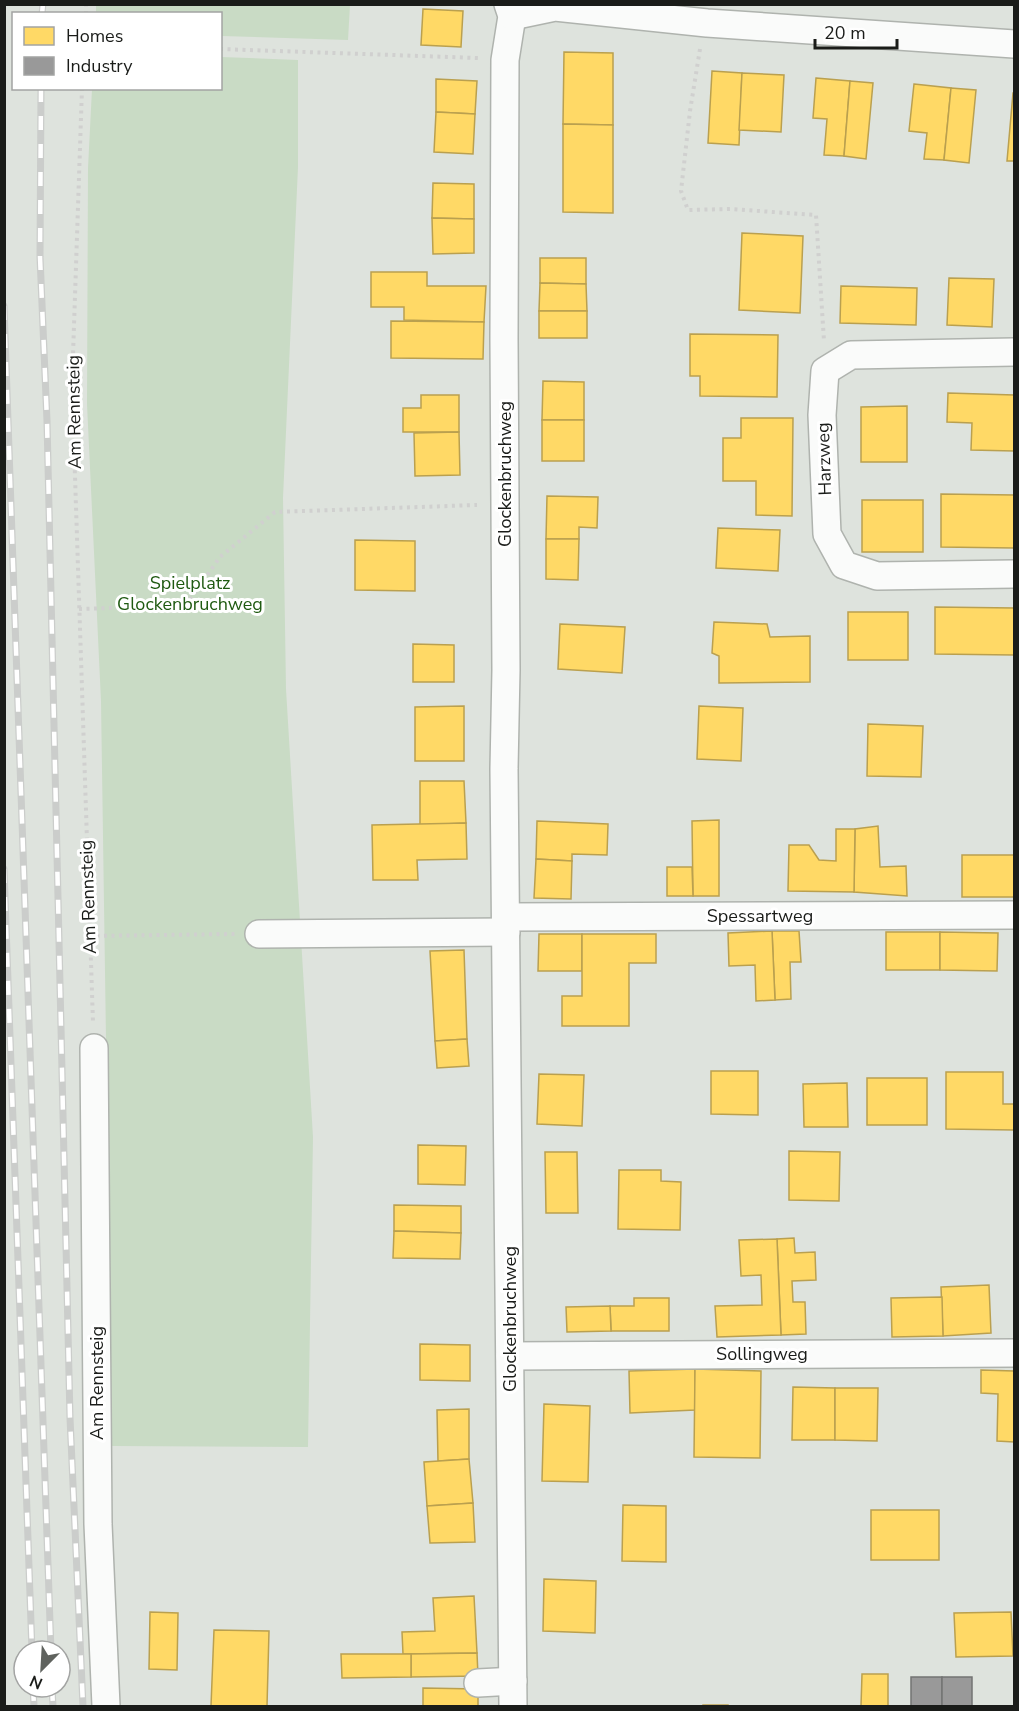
<svg xmlns="http://www.w3.org/2000/svg" width="1019" height="1711" viewBox="0 0 1019 1711" font-family="'Nunito Sans',sans-serif">
<style>
.green{fill:#c9dbc5}
.homes{fill:#ffd966;stroke:#baa04f;stroke-width:1.5}
.industry{fill:#999;stroke:#737473;stroke-width:1.5}
.lines{fill:none;stroke-linecap:round;stroke-linejoin:round}
.minor-casing{stroke:#afb3ae;stroke-width:30}
.path{stroke:#d0d0cf;stroke-width:4;stroke-dasharray:3 4.5;stroke-linecap:butt}
.minor{stroke:#fafbfa;stroke-width:27}
.rail-casing{stroke:#cbcdcb;stroke-width:7}
.rail{stroke:#fff;stroke-width:4.5;stroke-dasharray:14;stroke-linecap:butt}
.labels{text-anchor:middle;dominant-baseline:central;stroke-width:6;stroke-linejoin:round;paint-order:stroke}
.street-label{font-size:18px;fill:#1a1c19;stroke:#fff}
.park-label{font-size:18px;fill:#1f5a11;stroke:#fff}
</style>
<rect width="100%" height="100%" fill="#dee3dd"/>
<!-- green -->
<g class="green">
<polygon points="96,5 350,5 348,40 221,36 220,14 96,13"/>
<polygon points="221,57 298,60 298,167 283,498 286,689 313,1137 308,1447 112,1446 101,701 87,404 88,168 92,89 220,88"/>
</g>
<!-- homes -->
<g class="homes">
<polygon points="423,9 463,11 461,47 421,45"/>
<polygon points="564,52 613,53 613,125 563,124"/>
<polygon points="712,71 742,73 739,145 708,143"/>
<polygon points="742,73 784,75 781,132 739,130"/>
<polygon points="816,78 850,81 844,156 824,155 827,119 813,118"/>
<polygon points="436,79 477,81 475,114 436,112"/>
<polygon points="850,81 873,83 866,159 844,156"/>
<polygon points="914,84 951,88 944,160 924,159 927,133 909,131"/>
<polygon points="951,88 976,90 969,163 944,160"/>
<polygon points="1013,93 1014,93 1014,161 1007,161"/>
<polygon points="436,112 475,114 473,154 434,152"/>
<polygon points="563,124 613,125 613,213 563,212"/>
<polygon points="433,183 474,184 474,219 432,218"/>
<polygon points="432,218 474,219 474,253 433,254"/>
<polygon points="742,233 803,236 800,313 739,310"/>
<polygon points="540,258 586,258 586,284 540,283"/>
<polygon points="371,272 427,272 427,286 486,286 484,322 404,320 404,307 371,307"/>
<polygon points="949,278 994,279 992,327 947,325"/>
<polygon points="540,283 586,284 587,311 539,311"/>
<polygon points="841,286 917,288 916,325 840,323"/>
<rect x="539" y="311" width="48" height="27"/>
<polygon points="391,321 484,322 483,359 391,358"/>
<polygon points="690,334 778,335 777,397 700,396 700,376 690,376"/>
<polygon points="543,381 584,382 584,420 542,420"/>
<polygon points="948,393 1014,395 1014,451 971,450 972,423 947,422"/>
<polygon points="421,395 459,395 459,432 403,432 403,408 421,408"/>
<polygon points="907,406 907,462 861,462 861,407"/>
<polygon points="741,418 793,418 792,516 756,515 756,481 723,481 723,438 741,438"/>
<rect x="542" y="420" width="42" height="41"/>
<polygon points="459,432 460,475 415,476 414,433"/>
<polygon points="941,494 1014,495 1014,548 941,547"/>
<polygon points="547,496 598,497 597,528 579,527 579,539 546,539"/>
<rect x="862" y="500" width="61" height="52"/>
<polygon points="718,528 780,530 778,571 716,568"/>
<polygon points="546,539 579,539 578,580 546,579"/>
<polygon points="355,540 415,541 415,591 355,590"/>
<polygon points="935,607 1014,608 1014,655 935,654"/>
<rect x="848" y="612" width="60" height="48"/>
<polygon points="714,622 767,624 770,637 810,636 810,682 719,683 719,656 712,653"/>
<polygon points="560,624 625,627 622,673 558,669"/>
<polygon points="413,644 454,645 454,682 413,682"/>
<polygon points="464,706 464,761 415,761 415,707"/>
<polygon points="699,706 743,708 741,761 697,759"/>
<polygon points="868,724 923,726 921,777 867,776"/>
<polygon points="420,781 464,781 466,823 420,825"/>
<polygon points="719,820 719,896 693,896 692,821"/>
<polygon points="537,821 608,824 607,855 572,854 572,861 536,859"/>
<polygon points="466,823 467,859 417,860 418,880 373,880 372,825"/>
<polygon points="878,826 880,867 906,866 907,896 854,892 855,829"/>
<polygon points="836,829 855,829 854,892 788,891 789,845 809,845 819,860 836,861"/>
<rect x="962" y="855" width="52" height="42"/>
<polygon points="536,859 572,861 571,899 534,898"/>
<polygon points="667,867 692,867 693,896 667,896"/>
<polygon points="772,931 799,931 801,962 790,962 791,999 775,1000"/>
<polygon points="772,931 775,1000 756,1001 755,965 729,966 728,933"/>
<rect x="886" y="932" width="54" height="38"/>
<polygon points="940,932 998,933 997,971 940,970"/>
<polygon points="539,934 582,934 582,971 538,971"/>
<polygon points="582,934 656,934 656,963 629,963 629,1026 562,1026 562,996 582,996"/>
<polygon points="464,950 467,1039 435,1041 430,951"/>
<polygon points="467,1039 469,1066 437,1068 435,1041"/>
<polygon points="711,1071 758,1071 758,1115 711,1114"/>
<polygon points="946,1072 1003,1072 1003,1104 1014,1104 1014,1130 946,1129"/>
<polygon points="539,1074 584,1075 582,1126 537,1124"/>
<rect x="867" y="1078" width="60" height="47"/>
<polygon points="847,1083 848,1127 804,1127 803,1084"/>
<polygon points="418,1145 466,1146 465,1185 418,1184"/>
<polygon points="789,1151 840,1152 839,1201 789,1200"/>
<polygon points="545,1152 577,1152 578,1213 546,1213"/>
<polygon points="619,1170 661,1170 661,1181 681,1182 680,1230 618,1229"/>
<polygon points="394,1205 461,1206 461,1233 394,1231"/>
<polygon points="394,1231 461,1233 460,1259 393,1258"/>
<polygon points="794,1238 795,1253 815,1252 816,1280 792,1281 793,1302 805,1302 806,1334 781,1335 777,1239"/>
<polygon points="777,1239 781,1335 717,1337 715,1306 762,1305 761,1275 741,1276 739,1240"/>
<polygon points="989,1285 991,1333 943,1336 941,1287"/>
<polygon points="942,1297 943,1336 892,1337 891,1298"/>
<polygon points="634,1298 669,1298 669,1331 611,1331 610,1306 634,1306"/>
<polygon points="610,1306 611,1331 567,1332 566,1307"/>
<polygon points="420,1344 470,1345 470,1381 420,1380"/>
<polygon points="695,1369 695,1410 630,1413 629,1371"/>
<polygon points="695,1369 761,1371 760,1458 694,1457"/>
<polygon points="981,1370 1014,1371 1014,1442 997,1441 998,1394 981,1393"/>
<polygon points="793,1387 835,1388 835,1440 792,1440"/>
<polygon points="835,1388 878,1388 877,1441 835,1440"/>
<polygon points="544,1404 590,1406 588,1482 542,1481"/>
<polygon points="469,1409 469,1459 438,1461 437,1410"/>
<polygon points="469,1459 473,1503 427,1506 424,1462"/>
<polygon points="473,1503 475,1542 430,1543 427,1506"/>
<polygon points="623,1505 666,1506 666,1562 622,1561"/>
<rect x="871" y="1510" width="68" height="50"/>
<polygon points="544,1579 596,1581 595,1633 543,1631"/>
<polygon points="474,1596 477,1653 403,1654 402,1632 435,1631 433,1598"/>
<polygon points="150,1612 178,1613 177,1670 149,1669"/>
<polygon points="1011,1612 1013,1656 956,1657 954,1613"/>
<polygon points="214,1630 269,1631 267,1706 211,1706"/>
<polygon points="477,1653 478,1676 411,1677 411,1654"/>
<polygon points="341,1654 411,1654 411,1677 342,1678"/>
<polygon points="862,1674 888,1674 888,1706 861,1706"/>
<polygon points="423,1688 478,1689 478,1706 423,1706"/>
<rect x="703" y="1705" width="25" height="1"/>
</g>
<!-- industry -->
<g class="industry">
<rect x="911" y="1677" width="31" height="29"/>
<rect x="942" y="1677" width="30" height="29"/>
</g>
<g class="lines">
<defs>
<g id="minor">
<polyline points="508,4 512,16 505,60 504,339 506,670 504,769 513,1706"/>
<polyline points="512,16 555,7 707,23 1014,44"/>
<polyline points="1014,352 851,355 825,371 822,415 827,534 844,565 877,576 1014,574"/>
<polyline points="506,917 1014,915"/>
<polyline points="259,934 506,932"/>
<polyline points="94,1048 98,1524 106,1706"/>
<polyline points="510,1356 1014,1353"/>
<polyline points="478,1683 513,1681"/>
</g>
</defs>
<!-- minor casing -->
<use href="#minor" class="minor-casing"/>
<!-- path -->
<g class="path">
<polyline points="86,14 86,4"/>
<polyline points="220,49 478,58"/>
<polyline points="700,49 690,111 681,191 688,210 730,209 816,215 824,341"/>
<polyline points="82,88 72,385 93,1023"/>
<polyline points="79,609 167,606 189,601 220,557 275,512 477,505"/>
<polyline points="89,936 235,934"/>
</g>
<!-- minor -->
<use href="#minor" class="minor"/>
<defs>
<g id="rail">
<polyline points="42,14 43,4"/>
<polyline points="41,88 40,257 47,421 70,1418 83,1706"/>
<polyline points="4,306 51,1651"/>
<polyline points="4,869 32,1651"/>
<polyline points="33,1687 34,1706"/>
<polyline points="52,1687 53,1706"/>
</g>
</defs>
<!-- rail casing -->
<use href="#rail" class="rail-casing"/>
<!-- rail -->
<use href="#rail" class="rail"/>
</g>
<g class="labels">
<!-- street labels -->
<g class="street-label">
<text transform="translate(74 412) rotate(-91)">Am Rennsteig</text>
<text transform="translate(824 459) rotate(-92)">Harzweg</text>
<text transform="translate(505 474) rotate(-90)">Glockenbruchweg</text>
<text transform="translate(88 897) rotate(-92)">Am Rennsteig</text>
<text x="760" y="916">Spessartweg</text>
<text transform="translate(510 1319) rotate(-90)">Glockenbruchweg</text>
<text x="762" y="1354">Sollingweg</text>
<text transform="translate(97 1383) rotate(-90)">Am Rennsteig</text>
</g>
<!-- park labels -->
<g class="park-label">
<text x="190" y="583">Spielplatz<tspan x="190" dy="21">Glockenbruchweg</tspan></text>
</g>
</g>
<!-- border -->
<rect width="1019" height="1711" fill="none" stroke="#1a1c19" stroke-width="12"/>
<!-- legend -->
<rect x="12" y="12" width="210" height="78" fill="#ffffff" stroke="#a3a4a3" stroke-width="1.5"/>
<rect x="24" y="27" width="30" height="18" fill="#ffd966" stroke="#a3a4a3" stroke-width="1.5"/>
<text x="66" y="42" font-size="18" fill="#1a1c19">Homes</text>
<rect x="24" y="57" width="30" height="18" fill="#999999" stroke="#a3a4a3" stroke-width="1.5"/>
<text x="66" y="72" font-size="18" fill="#1a1c19">Industry</text>
<!-- north arrow -->
<g transform="translate(42 1669) rotate(204)"><circle r="28" fill="#ffffff" stroke="#a3a4a3" stroke-width="1.5"/>
<path d="M0-4.5L10 22L0 15L-10 22Z" fill="#5f625e"/>
<text y="-9" font-size="16" font-weight="bold" text-anchor="middle" fill="#1a1c19">N</text>
</g>
<!-- scale -->
<path d="M815 39v9h82v-9" fill="none" stroke="#1a1c19" stroke-width="3"/>
<text x="824" y="39" font-size="18" fill="#1a1c19" stroke="#ffffff" stroke-width="4.5" paint-order="stroke">20 m</text>
</svg>
